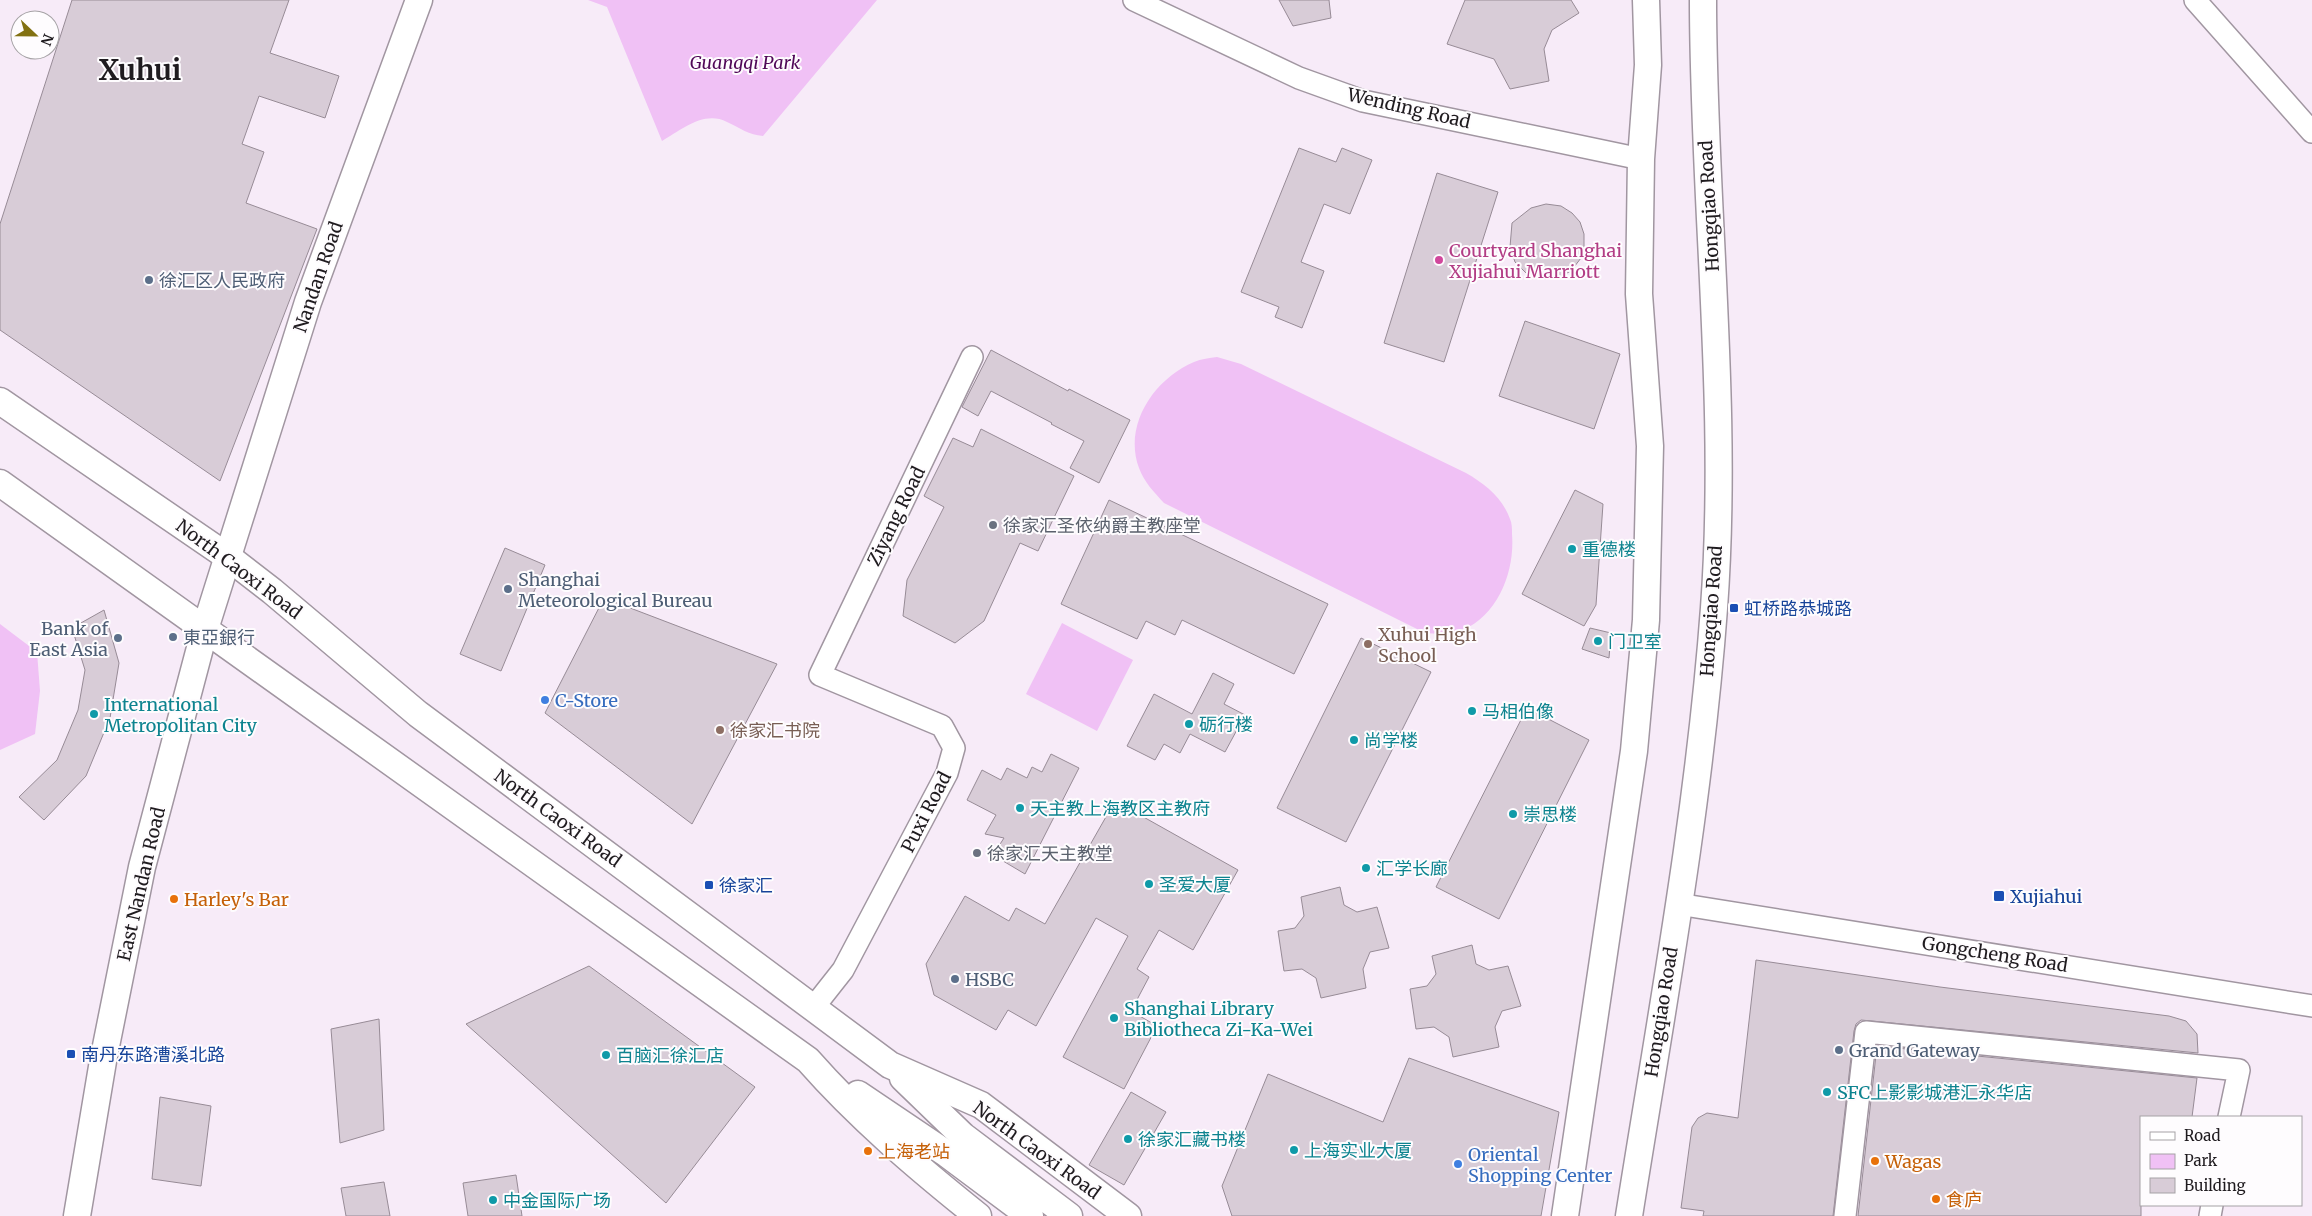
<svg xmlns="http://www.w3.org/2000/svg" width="2312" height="1216" viewBox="0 0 2312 1216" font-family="Merriweather,'Noto Sans SC',serif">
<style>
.green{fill:#f0c1f5}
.building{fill:#d8ccd7;stroke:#978b96}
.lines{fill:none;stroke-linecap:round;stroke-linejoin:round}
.minor-casing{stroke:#a196a1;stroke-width:24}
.major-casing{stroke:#a196a1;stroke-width:29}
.minor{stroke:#fff;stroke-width:21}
.major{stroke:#fff;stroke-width:26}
.hotel-dot{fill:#d1479c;stroke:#fefcfe;stroke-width:2}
.service-dot{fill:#5c6f8a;stroke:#fefcfe;stroke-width:2}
.worship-dot{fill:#6b7280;stroke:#fefcfe;stroke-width:2}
.culture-dot{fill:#0f9aa8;stroke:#fefcfe;stroke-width:2}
.transit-dot{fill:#1a4fb4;stroke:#fefcfe;stroke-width:2}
.education-dot{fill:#8d6e63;stroke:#fefcfe;stroke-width:2}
.shop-dot{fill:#3f7fe0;stroke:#fefcfe;stroke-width:2}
.food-dot{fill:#e8710a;stroke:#fefcfe;stroke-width:2}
.labels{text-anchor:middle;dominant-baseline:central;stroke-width:4;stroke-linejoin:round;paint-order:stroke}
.park-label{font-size:18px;font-style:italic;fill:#500858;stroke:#fefcfe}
.street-label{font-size:18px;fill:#1f1b1f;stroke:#fefcfe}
.hotel-label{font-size:18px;fill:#b23c85;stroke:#fefcfe;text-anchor:start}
.service-label{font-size:18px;fill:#4e5e75;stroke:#fefcfe;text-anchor:start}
.worship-label{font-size:18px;fill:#5b616d;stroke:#fefcfe;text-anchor:start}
.culture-label{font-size:18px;fill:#0d838f;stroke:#fefcfe;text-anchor:start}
.transit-label{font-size:18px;fill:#164399;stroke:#fefcfe;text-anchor:start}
.education-label{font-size:18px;fill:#785e54;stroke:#fefcfe;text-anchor:start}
.shop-label{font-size:18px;fill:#366cbe;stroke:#fefcfe;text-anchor:start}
.food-label{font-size:18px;fill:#c56008;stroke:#fefcfe;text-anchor:start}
.town-label{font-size:28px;font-weight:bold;fill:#1f1b1f;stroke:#fefcfe}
</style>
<rect width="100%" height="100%" fill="#f7ebf8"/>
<!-- green -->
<g class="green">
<path d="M 588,0 L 877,0 L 763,136 C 749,135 740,128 727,122 C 704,110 681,130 662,141 L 607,7 Z"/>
<path d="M 1217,357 L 1241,364 L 1466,473 C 1485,484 1502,497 1510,519 C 1512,523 1512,529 1512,534 C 1515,570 1499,614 1463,630 C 1450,635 1438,634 1425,633 L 1164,503 C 1154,492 1144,482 1139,468 C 1123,425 1154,379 1194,362 C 1201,359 1210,358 1217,357 Z"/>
<polygon points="1062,623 1133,660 1097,731 1026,694"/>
<polygon points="0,624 37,652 40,691 35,734 0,750"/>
</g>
<!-- building -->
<g class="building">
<polygon points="72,0 289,0 270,53 339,76 325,118 259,96 242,144 264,152 246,203 317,229 220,481 0,330 0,224"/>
<polygon points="1279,0 1329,0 1331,18 1293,26"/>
<polygon points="1465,0 1571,0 1579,13 1552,30 1544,49 1549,81 1510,89 1494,59 1447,44"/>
<polygon points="1299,148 1336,162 1342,148 1372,160 1350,214 1324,204 1301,262 1324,271 1302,328 1275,317 1279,307 1241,292"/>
<polygon points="1437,173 1498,192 1444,362 1384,343"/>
<polygon points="1546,204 1561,206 1572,213 1580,222 1584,234 1584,246 1581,258 1571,271 1557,278 1541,279 1526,273 1515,262 1510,247 1512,223 1531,208"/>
<polygon points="1525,321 1620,354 1594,429 1499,396"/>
<polygon points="991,350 1068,391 1069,389 1130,420 1099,483 1070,468 1084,441 1051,424 1052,423 991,391 978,416 962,407"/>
<polygon points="981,429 1074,476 1038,551 1020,543 984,621 955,643 903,616 907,580 944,507 924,496 953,438 973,447"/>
<polygon points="1575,490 1603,504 1596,605 1584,626 1522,594"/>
<polygon points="1109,500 1328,604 1294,674 1182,620 1175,635 1146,621 1137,639 1061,604"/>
<polygon points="505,548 545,565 501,671 460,654"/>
<polygon points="604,598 777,664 692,824 545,713"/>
<polygon points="104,610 119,663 110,718 86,776 44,820 19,797 57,760 78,710 85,670 72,628"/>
<polygon points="1590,628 1611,633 1609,658 1582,649"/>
<polygon points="1361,638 1431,672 1346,842 1277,808"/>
<polygon points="1213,673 1234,684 1224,704 1245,715 1225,752 1190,734 1180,753 1164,744 1155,760 1127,746 1154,694 1192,714"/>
<polygon points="1527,708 1589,740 1499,919 1436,887"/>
<polygon points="1051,754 1079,768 1025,874 993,855 1004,838 985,834 996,815 967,800 982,770 1001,780 1007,768 1027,778 1032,767 1042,772"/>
<polygon points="1115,801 1238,870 1193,950 1159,930 1137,969 1149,977 1131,1011 1157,1026 1124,1089 1063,1057 1128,936 1096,918 1036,1026 1008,1010 996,1030 934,995 926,964 965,896 1009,921 1016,908 1045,924"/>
<polygon points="1340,887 1344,905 1357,912 1377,907 1389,948 1370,952 1363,969 1366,988 1321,998 1316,978 1302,969 1284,971 1278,931 1295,928 1304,916 1301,897"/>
<polygon points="1472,945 1476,964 1489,970 1508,966 1521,1006 1502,1011 1495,1027 1499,1047 1453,1057 1449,1037 1434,1027 1416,1029 1410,989 1427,986 1436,974 1432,956"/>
<polygon points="1756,960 1940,987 2169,1016 2186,1021 2197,1034 2198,1053 1861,1020 1856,1024 1854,1031 1833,1216 1703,1216 1704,1211 1681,1208 1692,1127 1698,1118 1707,1113 1738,1118"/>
<polygon points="589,966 755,1087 666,1203 466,1024"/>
<polygon points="379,1019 384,1130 340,1143 331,1029"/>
<polygon points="1877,1046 2197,1078 2192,1117 2141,1117 2141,1216 1858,1216"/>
<polygon points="1409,1058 1559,1112 1541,1216 1232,1216 1222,1186 1268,1074 1383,1122"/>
<polygon points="1131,1092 1166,1112 1124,1185 1089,1165"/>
<polygon points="160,1097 211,1106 201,1186 152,1179"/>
<polygon points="516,1175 522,1216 468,1216 463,1183"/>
<polygon points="384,1182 390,1216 346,1216 341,1188"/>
</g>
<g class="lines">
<defs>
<g id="minor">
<polyline points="1134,0 1299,78 1363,101 1641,159"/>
<polyline points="2195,0 2312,132"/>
<polyline points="1678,904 2312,1006"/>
<polyline points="813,1008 843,970 947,773 954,748 942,726 820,675 972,357"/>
<polyline points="1845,1216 1866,1032 2239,1070 2229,1117"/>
<polyline points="2210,1216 2212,1205"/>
</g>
<g id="major">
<polyline points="0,401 228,557 272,591 418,714 890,1065 981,1105 1128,1216"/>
<path d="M 0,483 L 808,1060 C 859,1118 918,1168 978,1216"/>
<polyline points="903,1078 963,1136 1069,1216"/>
<polyline points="858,1094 947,1154 1030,1216"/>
<polyline points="77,1216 103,1061 142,867 205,629 308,302 419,0"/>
<polyline points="1565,1216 1634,751 1646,620 1650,446 1639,294 1641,159 1648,65 1646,0"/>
<path d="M 1629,1216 C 1661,1014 1699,812 1714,608 C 1729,405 1703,202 1703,0"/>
</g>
</defs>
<!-- minor casing -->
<use href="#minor" class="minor-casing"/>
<!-- major casing -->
<use href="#major" class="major-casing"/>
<!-- minor -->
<use href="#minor" class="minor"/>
<!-- major -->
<use href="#major" class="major"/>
</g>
<!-- markers -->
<circle class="hotel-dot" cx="1439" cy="260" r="5"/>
<g class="service-dot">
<circle cx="149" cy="280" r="5"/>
<circle cx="508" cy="589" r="5"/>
<circle cx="173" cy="637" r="5"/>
<circle cx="118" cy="638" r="5"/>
<circle cx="955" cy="979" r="5"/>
<circle cx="1839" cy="1050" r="5"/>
</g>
<g class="worship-dot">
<circle cx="993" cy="525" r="5"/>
<circle cx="977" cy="853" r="5"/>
</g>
<g class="culture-dot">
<circle cx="1572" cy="549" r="5"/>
<circle cx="1598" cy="641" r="5"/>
<circle cx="1472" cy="711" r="5"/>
<circle cx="94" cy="714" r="5"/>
<circle cx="1189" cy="724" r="5"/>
<circle cx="1354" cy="740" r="5"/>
<circle cx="1020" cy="808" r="5"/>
<circle cx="1513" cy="814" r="5"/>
<circle cx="1366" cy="868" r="5"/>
<circle cx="1149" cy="884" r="5"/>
<circle cx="1114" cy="1018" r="5"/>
<circle cx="606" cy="1055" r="5"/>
<circle cx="1827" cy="1092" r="5"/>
<circle cx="1128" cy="1139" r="5"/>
<circle cx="1294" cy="1150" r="5"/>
<circle cx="493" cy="1200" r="5"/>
</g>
<g class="transit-dot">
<rect x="1729" y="603" width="10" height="10" rx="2.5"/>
<rect x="704" y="880" width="10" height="10" rx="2.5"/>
<rect x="1993" y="890" width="12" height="12" rx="2.5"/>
<rect x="66" y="1049" width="10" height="10" rx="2.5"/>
</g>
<g class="education-dot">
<circle cx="1368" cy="644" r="5"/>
<circle cx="720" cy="730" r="5"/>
</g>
<g class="shop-dot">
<circle cx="545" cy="700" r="5"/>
<circle cx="1458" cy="1164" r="5"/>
</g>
<g class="food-dot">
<circle cx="174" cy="899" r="5"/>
<circle cx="868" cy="1151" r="5"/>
<circle cx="1875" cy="1161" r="5"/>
<circle cx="1936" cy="1199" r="5"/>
</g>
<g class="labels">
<!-- park labels -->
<g class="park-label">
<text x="745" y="62">Guangqi Park</text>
</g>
<!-- street labels -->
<g class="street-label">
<text transform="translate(1409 108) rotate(13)">Wending Road</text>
<text transform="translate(1709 206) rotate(-93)">Hongqiao Road</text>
<text transform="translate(318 277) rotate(-71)">Nandan Road</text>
<text transform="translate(896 516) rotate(-64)">Ziyang Road</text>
<text transform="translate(239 569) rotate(37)">North Caoxi Road</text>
<text transform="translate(1711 611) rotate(-86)">Hongqiao Road</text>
<text transform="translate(926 812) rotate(-63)">Puxi Road</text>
<text transform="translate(558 818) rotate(36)">North Caoxi Road</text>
<text transform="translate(141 884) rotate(-77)">East Nandan Road</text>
<text transform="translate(1995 954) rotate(9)">Gongcheng Road</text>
<text transform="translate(1661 1012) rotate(-81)">Hongqiao Road</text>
<text transform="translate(1037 1150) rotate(36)">North Caoxi Road</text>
</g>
<!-- hotel labels -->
<g class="hotel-label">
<text x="1449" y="250">Courtyard Shanghai<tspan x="1449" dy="21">Xujiahui Marriott</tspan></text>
</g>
<!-- service labels -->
<g class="service-label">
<text x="159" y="280">徐汇区人民政府</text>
<text x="518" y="579">Shanghai<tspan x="518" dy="21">Meteorological Bureau</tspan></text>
<text x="108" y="628" text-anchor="end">Bank of<tspan x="108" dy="21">East Asia</tspan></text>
<text x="183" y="637">東亞銀行</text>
<text x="965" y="979">HSBC</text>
<text x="1849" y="1050">Grand Gateway</text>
</g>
<!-- worship labels -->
<g class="worship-label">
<text x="1003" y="525">徐家汇圣依纳爵主教座堂</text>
<text x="987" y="853">徐家汇天主教堂</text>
</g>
<!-- culture labels -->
<g class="culture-label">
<text x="1582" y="549">重德楼</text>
<text x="1608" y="641">门卫室</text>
<text x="104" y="704">International<tspan x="104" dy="21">Metropolitan City</tspan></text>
<text x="1482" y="711">马相伯像</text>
<text x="1199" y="724">砺行楼</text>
<text x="1364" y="740">尚学楼</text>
<text x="1030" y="808">天主教上海教区主教府</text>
<text x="1523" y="814">崇思楼</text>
<text x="1376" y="868">汇学长廊</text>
<text x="1159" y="884">圣爱大厦</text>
<text x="1124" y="1008">Shanghai Library<tspan x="1124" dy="21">Bibliotheca Zi-Ka-Wei</tspan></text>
<text x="616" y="1055">百脑汇徐汇店</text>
<text x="1837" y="1092">SFC上影影城港汇永华店</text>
<text x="1138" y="1139">徐家汇藏书楼</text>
<text x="1304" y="1150">上海实业大厦</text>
<text x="503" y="1200">中金国际广场</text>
</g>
<!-- transit labels -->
<g class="transit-label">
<text x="1744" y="608">虹桥路恭城路</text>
<text x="719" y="885">徐家汇</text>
<text x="2010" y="896">Xujiahui</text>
<text x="81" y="1054">南丹东路漕溪北路</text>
</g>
<!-- education labels -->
<g class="education-label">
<text x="1378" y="634">Xuhui High<tspan x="1378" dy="21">School</tspan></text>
<text x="730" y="730">徐家汇书院</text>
</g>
<!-- shop labels -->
<g class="shop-label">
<text x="555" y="700">C-Store</text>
<text x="1468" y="1154">Oriental<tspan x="1468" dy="21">Shopping Center</tspan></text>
</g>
<!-- food labels -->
<g class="food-label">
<text x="184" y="899">Harley's Bar</text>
<text x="878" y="1151">上海老站</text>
<text x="1885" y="1161">Wagas</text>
<text x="1946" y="1199">食庐</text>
</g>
<!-- town labels -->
<g class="town-label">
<text x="140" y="70">Xuhui</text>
</g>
</g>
<!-- legend -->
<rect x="2140" y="1116" width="162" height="90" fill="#fefcfe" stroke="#a5a2a5"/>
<rect x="2150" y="1132" width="25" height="8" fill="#ffffff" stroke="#a5a2a5"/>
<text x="2184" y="1141" font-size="15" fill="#1f1b1f">Road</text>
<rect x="2150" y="1154" width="25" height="15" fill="#f0c1f5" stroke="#a5a2a5"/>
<text x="2184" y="1166" font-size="15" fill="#1f1b1f">Park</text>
<rect x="2150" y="1178" width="25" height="15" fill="#d8ccd7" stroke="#a5a2a5"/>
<text x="2184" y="1191" font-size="15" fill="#1f1b1f">Building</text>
<!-- north arrow -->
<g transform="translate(35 35) rotate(112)"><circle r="24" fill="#fefcfe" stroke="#a5a2a5"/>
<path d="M0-4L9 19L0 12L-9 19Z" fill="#827112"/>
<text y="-8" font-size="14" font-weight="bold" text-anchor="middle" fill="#1f1b1f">N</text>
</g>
</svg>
